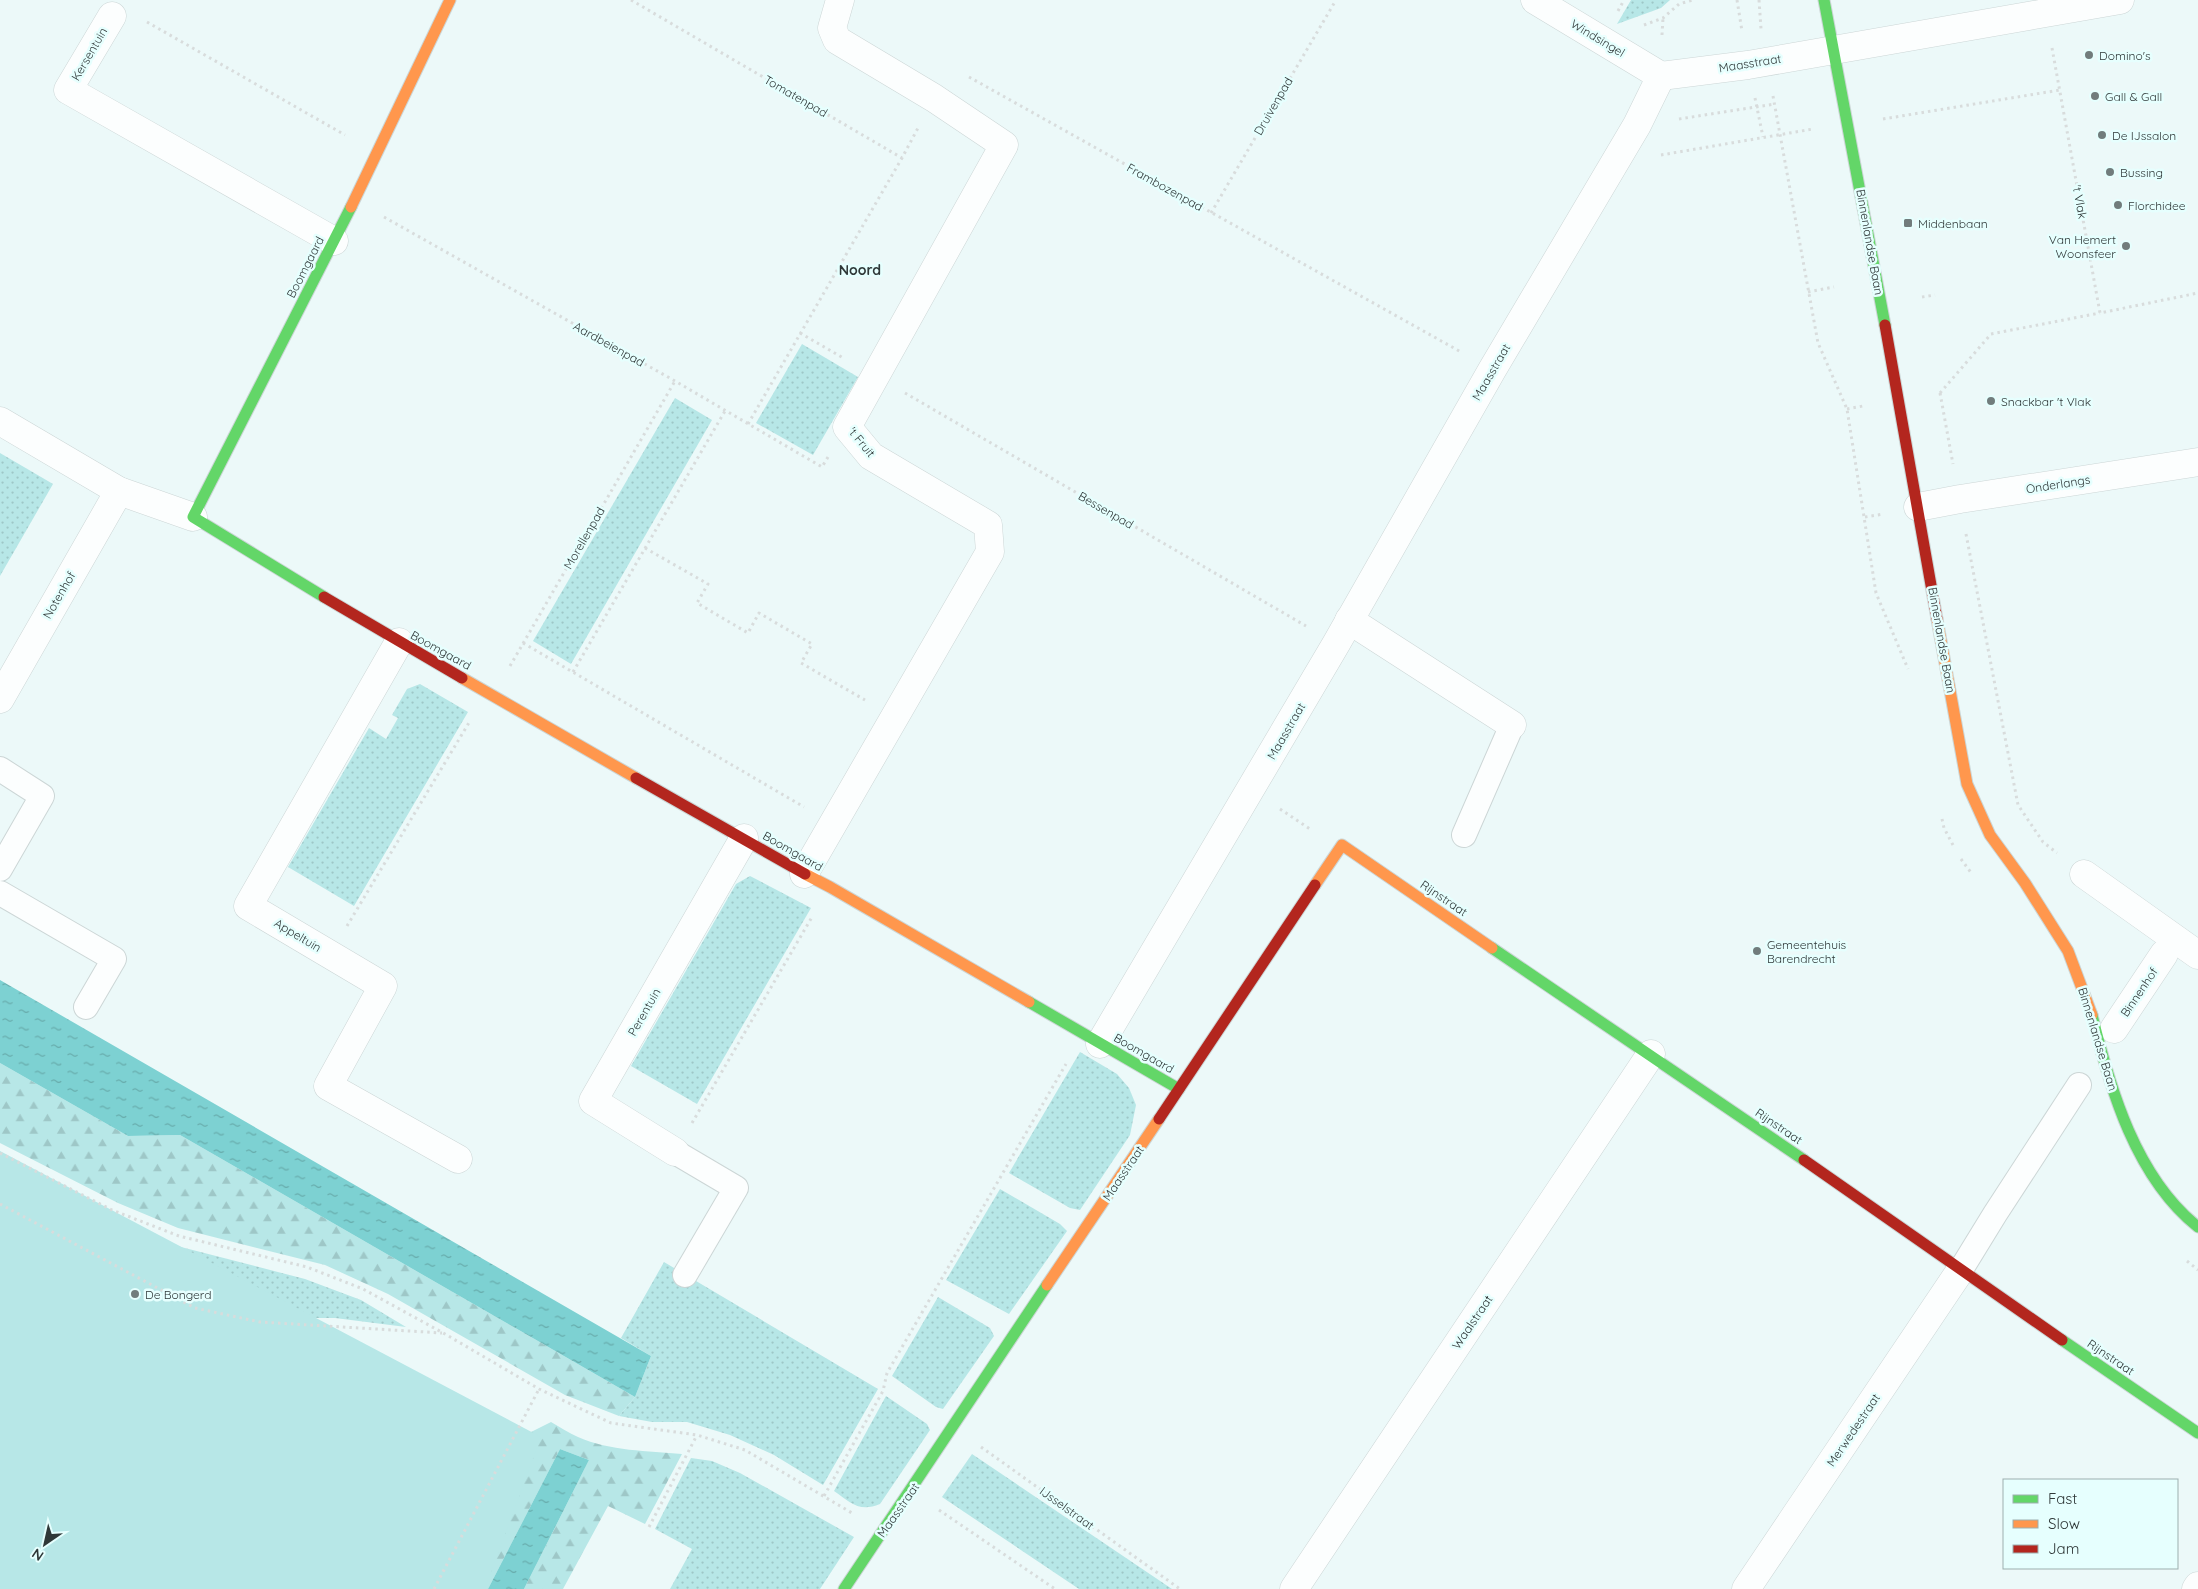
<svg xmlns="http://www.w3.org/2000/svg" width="2198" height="1589" viewBox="0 0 2198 1589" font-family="Quicksand,sans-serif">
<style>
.grass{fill:url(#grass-dots)}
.forest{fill:url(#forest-firs)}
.garden{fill:#b7e7e7}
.water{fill:url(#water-ripples)}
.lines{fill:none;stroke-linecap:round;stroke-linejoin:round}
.lane-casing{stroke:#ccd6d6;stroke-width:26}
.street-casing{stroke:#ccd6d6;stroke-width:29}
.fast-casing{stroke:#ccd6d6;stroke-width:13}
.slow-casing{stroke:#ccd6d6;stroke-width:13}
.jam-casing{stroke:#ccd6d6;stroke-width:13}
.path{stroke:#d8dcdc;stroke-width:3;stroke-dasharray:2.5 4;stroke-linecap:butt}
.lane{stroke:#fcfefe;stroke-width:24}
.street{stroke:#fcfefe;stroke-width:28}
.fast{stroke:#63d668;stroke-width:11}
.slow{stroke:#ff974d;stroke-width:11}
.jam{stroke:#b3261e;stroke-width:11}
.poi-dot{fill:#717c7c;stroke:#e6fffe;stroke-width:2}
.labels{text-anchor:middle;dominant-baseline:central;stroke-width:5;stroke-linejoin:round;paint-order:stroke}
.street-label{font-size:12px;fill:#2f3838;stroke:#e6fffe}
.poi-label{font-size:12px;fill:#2f3838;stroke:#e6fffe;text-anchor:start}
.neighbourhood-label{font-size:14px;font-weight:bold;fill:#2f3838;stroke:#e6fffe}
</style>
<defs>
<pattern id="grass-dots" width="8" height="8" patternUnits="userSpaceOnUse" patternTransform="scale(1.25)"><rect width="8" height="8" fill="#b7e7e7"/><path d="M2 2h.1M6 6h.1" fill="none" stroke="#9ec7c7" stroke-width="1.8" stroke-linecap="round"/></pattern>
<pattern id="forest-firs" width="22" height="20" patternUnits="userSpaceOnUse" patternTransform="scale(1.25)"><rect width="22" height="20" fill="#b7e7e7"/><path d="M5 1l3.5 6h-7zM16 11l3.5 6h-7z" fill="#9ec7c7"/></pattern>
<pattern id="water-ripples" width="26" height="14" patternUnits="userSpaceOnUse" patternTransform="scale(1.25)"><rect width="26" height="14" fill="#7dd1d2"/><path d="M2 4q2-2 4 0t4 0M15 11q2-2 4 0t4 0" fill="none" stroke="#67abab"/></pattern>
</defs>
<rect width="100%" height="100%" fill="#ecf9f9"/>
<!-- grass -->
<g class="grass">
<polygon points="1631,0 1670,0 1661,8 1617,24"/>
<polygon points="802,344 858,377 813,455 756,423"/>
<polygon points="675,398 712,420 571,664 533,641"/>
<polygon points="0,453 53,484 0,576"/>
<polygon points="420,684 468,712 354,906 288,867 369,728 386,739 398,718 392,715 407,689"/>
<polygon points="750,876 811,908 697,1104 631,1066 736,884"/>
<polygon points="1080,1052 1117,1074 1129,1088 1136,1105 1130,1135 1080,1210 1070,1208 1009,1173"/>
<polygon points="0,1165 181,1247 305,1279 361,1300 406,1327 335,1318 258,1318"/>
<polygon points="1000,1189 1060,1224 1067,1231 1009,1314 946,1280"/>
<polygon points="664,1262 878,1389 823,1485 774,1455 730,1435 687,1422 652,1422 619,1416 635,1397 651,1356 621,1338"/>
<polygon points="938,1297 990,1328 994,1336 943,1409 936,1407 892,1376"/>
<path d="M 886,1396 L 927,1424 L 930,1430 L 880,1504 C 859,1513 850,1502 834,1491 Z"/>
<polygon points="972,1454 1172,1589 1079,1589 942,1497"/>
<polygon points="691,1458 712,1461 740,1473 854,1537 820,1589 670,1589 692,1549 655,1529"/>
</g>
<!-- forest -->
<g class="forest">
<polygon points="0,1063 128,1136 180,1135 635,1397 619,1416 565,1395 388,1294 325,1265 178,1228 118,1203 0,1143"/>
<path d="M 551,1422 C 560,1427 569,1433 578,1437 C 610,1451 648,1451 682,1454 L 645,1524 L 608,1506 L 563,1589 L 524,1589 L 589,1460 L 560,1449 L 488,1589 L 447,1589 L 523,1436 Z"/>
</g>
<!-- garden -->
<polygon class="garden" points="0,1151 541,1437 485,1589 0,1589"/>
<!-- water -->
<g class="water">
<polygon points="0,980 651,1356 635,1397 180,1135 128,1136 0,1063"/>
<polygon points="560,1449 589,1460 524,1589 488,1589"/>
</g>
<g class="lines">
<defs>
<g id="lane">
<polyline points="0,769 42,796 0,869"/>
<polyline points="1464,835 1512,725"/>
<polyline points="0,893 114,959 86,1007"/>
<polyline points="675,1152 736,1188 685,1275"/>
<polyline points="1960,1271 1995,1214 2079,1085"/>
</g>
<g id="street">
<polyline points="1535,0 1661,76"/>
<polyline points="112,16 68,90 334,241"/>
<polyline points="1661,76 1748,65 2120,0"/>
<polyline points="0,421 119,491 193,517"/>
<polyline points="1918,507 1960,499 2198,462"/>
<polyline points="1349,620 1512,725"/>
<polyline points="399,642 248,906 383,986 328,1086 458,1159"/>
<polyline points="0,699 119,491"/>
<polyline points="804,874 990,552 988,525 871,456 847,427 1004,145 934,98 837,40 832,28 840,0"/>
<polyline points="2084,874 2198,955"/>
<polyline points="2114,1029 2164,954"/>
<polyline points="1100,1044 1336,644 1492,370 1637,125 1661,76"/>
<polyline points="675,1152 593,1101 744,838"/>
<polyline points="1294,1589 1651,1054"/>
<polyline points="1746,1589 1960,1271"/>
<polyline points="2196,1589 2198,1586"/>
</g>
<g id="fast">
<polyline points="1824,0 1885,325"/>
<polyline points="324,597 193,517 351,207"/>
<polyline points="1492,948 1804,1160"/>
<polyline points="1029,1002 1179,1089"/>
<path d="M 2092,1015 C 2110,1089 2136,1178 2198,1227"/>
<polyline points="2062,1340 2198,1433"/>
<polyline points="844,1589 1047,1285"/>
</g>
<g id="slow">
<polyline points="351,207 450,0"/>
<polyline points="1937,619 1967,784 1990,835 2025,883 2068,951 2092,1015"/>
<polyline points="462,678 636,778"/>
<polyline points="805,874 830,887 1029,1002"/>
<polyline points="1315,885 1342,845 1492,948"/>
<polyline points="1047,1285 1159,1119"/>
</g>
<g id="jam">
<polyline points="1885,325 1937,619"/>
<polyline points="324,597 462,678"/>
<polyline points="636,778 805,874"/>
<polyline points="1159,1119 1315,885"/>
<polyline points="1804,1160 2062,1340"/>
</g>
</defs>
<!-- lane casing -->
<use href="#lane" class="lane-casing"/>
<!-- street casing -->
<use href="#street" class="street-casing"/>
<!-- fast casing -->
<use href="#fast" class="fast-casing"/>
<!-- slow casing -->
<use href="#slow" class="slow-casing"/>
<!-- jam casing -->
<use href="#jam" class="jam-casing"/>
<!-- path -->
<g class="path">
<polyline points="631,0 902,158 918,128"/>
<polyline points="1737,0 1742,31"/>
<polyline points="1759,0 1761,29"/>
<polyline points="1618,11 1624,0"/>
<polyline points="147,22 345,135"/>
<polyline points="1644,25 1663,18 1679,4 1693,0"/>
<polyline points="1662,35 1663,18"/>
<polyline points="2052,48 2100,313 2198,293"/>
<polyline points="969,77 1461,352"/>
<polyline points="1773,96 1818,343 1847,409 1876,593 1908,669"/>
<polyline points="1755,98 1763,137"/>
<polyline points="1679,119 1775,104"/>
<polyline points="1883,119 2060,90"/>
<polyline points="1661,155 1813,129"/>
<polyline points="1211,213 1336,0"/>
<polyline points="384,217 675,381 822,467 828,457"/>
<polyline points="1808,292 1834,287"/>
<polyline points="1922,297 1935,295"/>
<polyline points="800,333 845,359"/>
<polyline points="905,393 1306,626"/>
<polyline points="1940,393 1953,464"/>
<polyline points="1940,393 1991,334 2100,313"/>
<polyline points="1847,409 1863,406"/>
<polyline points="748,424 902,158"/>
<polyline points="1865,517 1884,514"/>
<polyline points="1966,534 2018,805 2043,842 2057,853"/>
<polyline points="645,548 708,584 697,603 748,633 759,613 812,644 801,663 865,700"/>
<polyline points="523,643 804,807"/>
<polyline points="510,666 675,381"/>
<polyline points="573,672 725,411"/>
<polyline points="1280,809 1310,829"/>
<polyline points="1942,819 1944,828 1953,845"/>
<polyline points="1961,859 1972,874"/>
<polyline points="347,926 470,721"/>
<polyline points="692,1123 812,917"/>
<polyline points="0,1153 112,1210 179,1236 307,1267 363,1289 445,1334 539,1389 611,1423 697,1435 745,1450 852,1513"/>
<polyline points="0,1204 195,1308 260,1322 442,1333"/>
<polyline points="2187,1261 2198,1270"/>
<polyline points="981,1447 1180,1589"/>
<polyline points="824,1496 883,1391 887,1373 1066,1064"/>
<polyline points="939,1510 1055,1589"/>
<polyline points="649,1527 697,1435"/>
<polyline points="434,1589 539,1389"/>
</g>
<!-- lane -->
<use href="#lane" class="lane"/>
<!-- street -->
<use href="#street" class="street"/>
<!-- fast -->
<use href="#fast" class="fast"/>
<!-- slow -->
<use href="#slow" class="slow"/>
<!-- jam -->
<use href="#jam" class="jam"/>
</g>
<!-- markers -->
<g class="poi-dot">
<circle cx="2089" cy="55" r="5"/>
<circle cx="2095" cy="96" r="5"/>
<circle cx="2102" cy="135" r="5"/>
<circle cx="2110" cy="172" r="5"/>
<circle cx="2118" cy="205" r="5"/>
<rect x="1903" y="218" width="10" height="10" rx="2.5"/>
<circle cx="2126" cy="246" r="5"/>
<circle cx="1991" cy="401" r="5"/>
<circle cx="1757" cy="951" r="5"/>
<circle cx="135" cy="1294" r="5"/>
</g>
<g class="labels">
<!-- street labels -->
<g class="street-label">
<text transform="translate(1598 38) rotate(31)">Windsingel</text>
<text transform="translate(89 54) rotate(-60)">Kersentuin</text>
<text transform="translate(1750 63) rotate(-9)">Maasstraat</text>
<text transform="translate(796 96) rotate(30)">Tomatenpad</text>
<text transform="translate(1273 106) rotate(-60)">Druivenpad</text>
<text transform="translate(1165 187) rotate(29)">Frambozenpad</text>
<text transform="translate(2080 202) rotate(80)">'t Vlak</text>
<text transform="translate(1870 242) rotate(80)">Binnenlandse Baan</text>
<text transform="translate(305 267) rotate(-63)">Boomgaard</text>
<text transform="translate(609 344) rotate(29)">Aardbeienpad</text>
<text transform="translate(1491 372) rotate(-60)">Maasstraat</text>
<text transform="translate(862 442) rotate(51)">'t Fruit</text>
<text transform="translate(2058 484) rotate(-9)">Onderlangs</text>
<text transform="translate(1106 510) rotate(30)">Bessenpad</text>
<text transform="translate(584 538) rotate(-60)">Morellenpad</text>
<text transform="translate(59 595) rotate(-60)">Notenhof</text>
<text transform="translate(1942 640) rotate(80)">Binnenlandse Baan</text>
<text transform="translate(441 650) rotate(29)">Boomgaard</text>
<text transform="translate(1286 731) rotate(-60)">Maasstraat</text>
<text transform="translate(793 851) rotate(30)">Boomgaard</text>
<text transform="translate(1444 898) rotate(34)">Rijnstraat</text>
<text transform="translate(298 935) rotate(31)">Appeltuin</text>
<text transform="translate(2139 992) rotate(-56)">Binnenhof</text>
<text transform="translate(644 1012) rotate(-60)">Perentuin</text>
<text transform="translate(2098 1039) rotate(73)">Binnenlandse Baan</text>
<text transform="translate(1144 1053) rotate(30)">Boomgaard</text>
<text transform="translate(1779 1126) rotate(34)">Rijnstraat</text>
<text transform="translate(1123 1173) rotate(-56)">Maasstraat</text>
<text transform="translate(1472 1322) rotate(-56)">Waalstraat</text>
<text transform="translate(2111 1357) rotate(34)">Rijnstraat</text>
<text transform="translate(1853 1430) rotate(-56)">Merwedestraat</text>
<text transform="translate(1067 1508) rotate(36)">IJsselstraat</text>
<text transform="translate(898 1510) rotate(-55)">Maasstraat</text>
</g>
<!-- poi labels -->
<g class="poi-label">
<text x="2099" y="55">Domino's</text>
<text x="2105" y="96">Gall &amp; Gall</text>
<text x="2112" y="135">De IJssalon</text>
<text x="2120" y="172">Bussing</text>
<text x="2128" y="205">Florchidee</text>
<text x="1918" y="223">Middenbaan</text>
<text x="2116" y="239" text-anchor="end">Van Hemert<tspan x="2116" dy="14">Woonsfeer</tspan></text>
<text x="2001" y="401">Snackbar 't Vlak</text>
<text x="1767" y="944">Gemeentehuis<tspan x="1767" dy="14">Barendrecht</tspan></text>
<text x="145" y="1294">De Bongerd</text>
</g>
<!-- neighbourhood labels -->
<g class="neighbourhood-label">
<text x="860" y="270">Noord</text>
</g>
</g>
<!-- legend -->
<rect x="2003" y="1479" width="175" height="90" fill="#e6fffe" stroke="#9dafaf"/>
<rect x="2013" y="1495" width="25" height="8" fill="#63d668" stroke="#9dafaf"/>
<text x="2048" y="1504" font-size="15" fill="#2f3838">Fast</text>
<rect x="2013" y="1520" width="25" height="8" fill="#ff974d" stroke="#9dafaf"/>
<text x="2048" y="1529" font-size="15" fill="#2f3838">Slow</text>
<rect x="2013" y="1545" width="25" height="8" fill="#b3261e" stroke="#9dafaf"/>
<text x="2048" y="1554" font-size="15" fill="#2f3838">Jam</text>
<!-- north arrow -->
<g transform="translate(45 1544) rotate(214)" stroke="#e6fffe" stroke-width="4" paint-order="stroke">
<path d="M0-4L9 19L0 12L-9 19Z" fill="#2f3838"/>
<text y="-8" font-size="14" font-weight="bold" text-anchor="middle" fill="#2f3838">N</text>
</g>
</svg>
